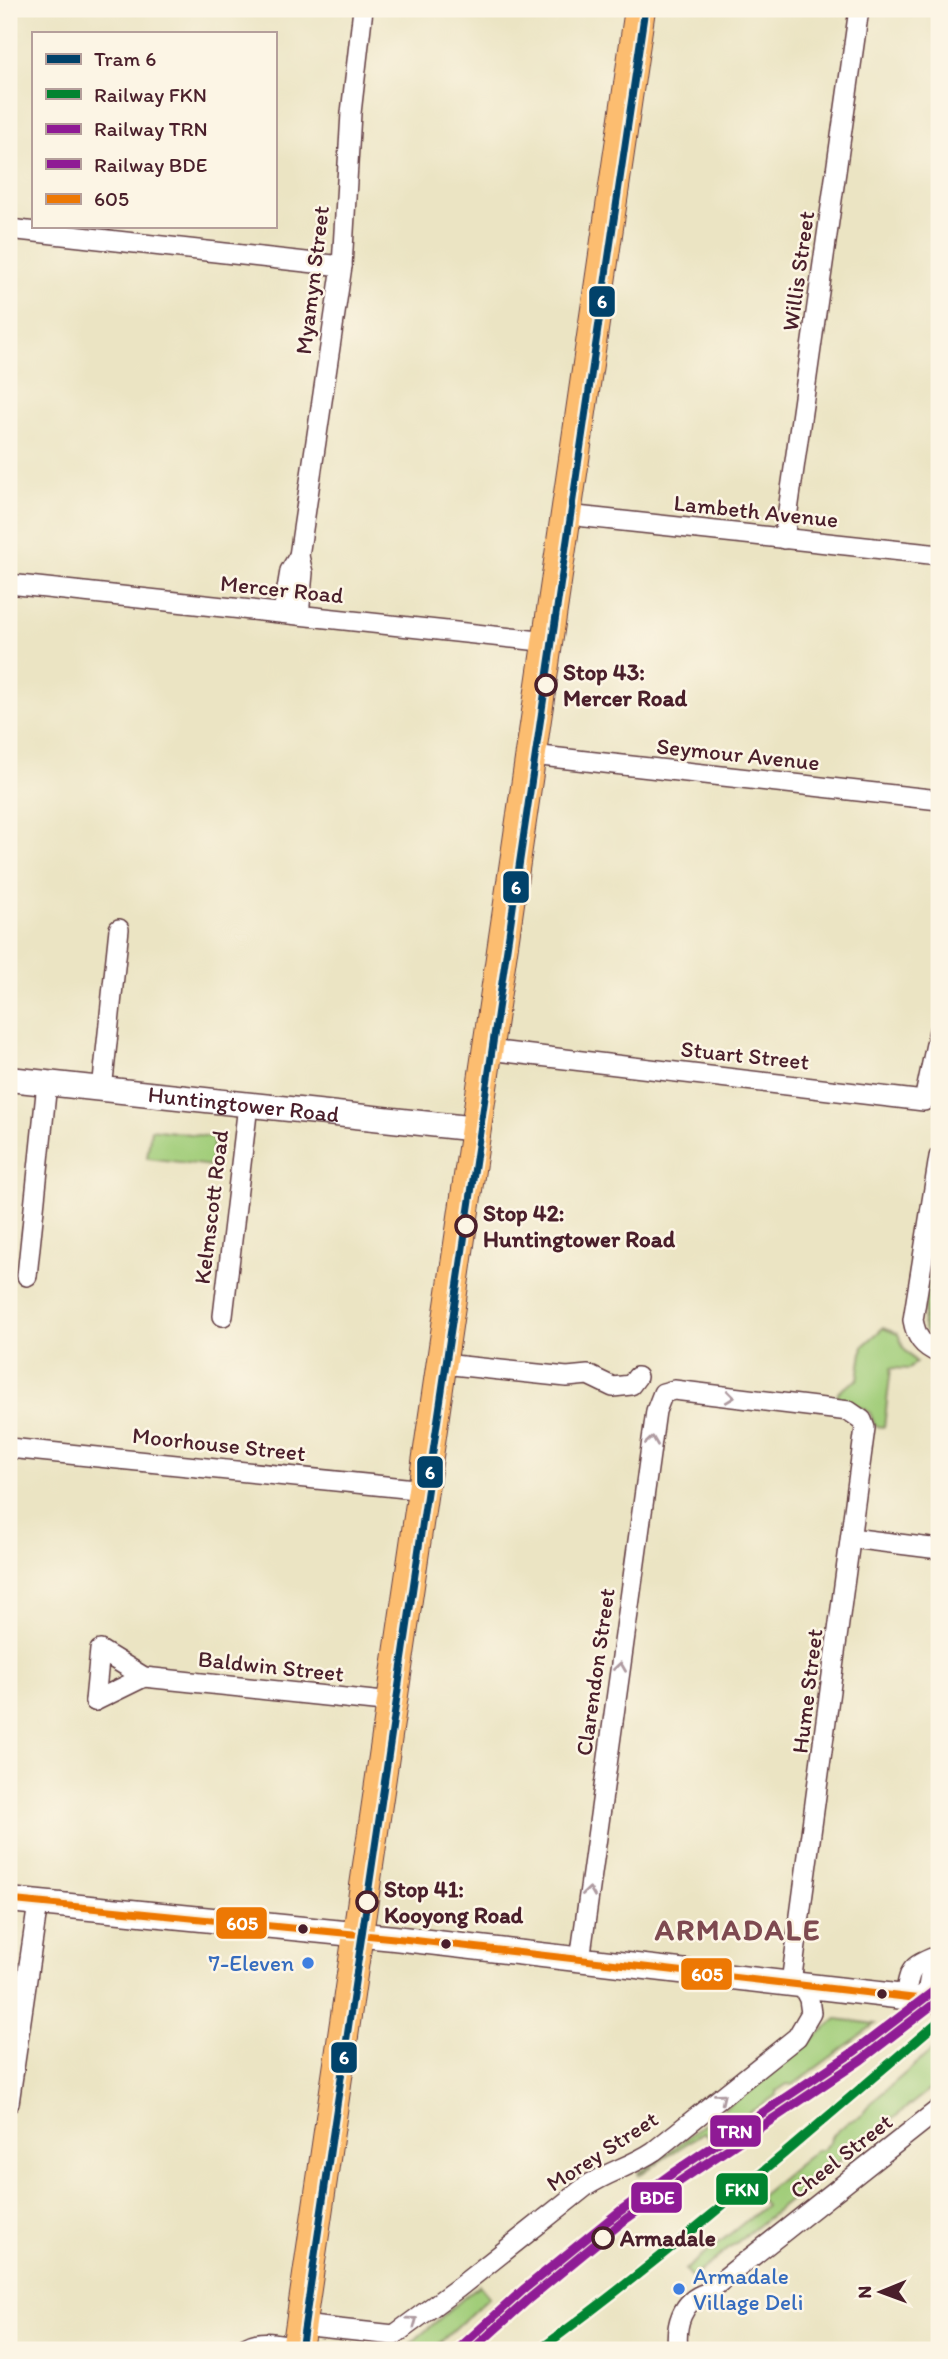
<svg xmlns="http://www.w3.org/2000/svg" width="948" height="2359" viewBox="0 0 948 2359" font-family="Itim,sans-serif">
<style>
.green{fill:#a1cd79;stroke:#767652;stroke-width:2}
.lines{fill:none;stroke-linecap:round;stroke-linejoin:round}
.minor-casing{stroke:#623d42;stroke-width:22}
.tertiary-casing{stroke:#623d42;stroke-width:27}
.primary-casing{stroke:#623d42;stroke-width:32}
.minor{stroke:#fff;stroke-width:19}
.tertiary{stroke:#fff;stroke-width:24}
.primary{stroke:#fcbd6f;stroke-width:30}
.bus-1-casing{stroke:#fcf5e5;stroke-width:12}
.bus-1{stroke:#ed7804;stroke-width:7}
.rail-1-casing{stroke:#fcf5e5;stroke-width:14}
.rail-2-casing{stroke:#fcf5e5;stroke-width:14}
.rail-3-casing{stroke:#fcf5e5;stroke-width:14}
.rail-1{stroke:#028430;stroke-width:9}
.rail-2{stroke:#8f1a95;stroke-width:9}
.rail-3{stroke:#8f1a95;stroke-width:9}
.tram-1-casing{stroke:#fcf5e5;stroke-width:12}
.tram-1{stroke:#01426a;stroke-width:7}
.oneway{stroke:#ae9aa0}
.stop-dot{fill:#fcf5e5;stroke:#4a1f2b;stroke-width:3.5}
.bus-dot{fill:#4a1f2b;stroke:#fcf5e5;stroke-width:2.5}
.shop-dot{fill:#3f7fe0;stroke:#fcf5e5;stroke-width:2.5}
.labels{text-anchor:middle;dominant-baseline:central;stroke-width:5;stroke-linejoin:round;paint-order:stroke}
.street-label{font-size:23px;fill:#4a1f2b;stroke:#fcf5e5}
.stop-label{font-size:23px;font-weight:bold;fill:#4a1f2b;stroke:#fcf5e5;text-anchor:start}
.shop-label{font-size:23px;fill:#366cbe;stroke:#fcf5e5;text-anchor:end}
.district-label{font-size:30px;font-weight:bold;letter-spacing:2px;fill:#7e4a51;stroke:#fcf5e5}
.line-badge{stroke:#fcf5e5;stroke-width:2.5}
.badge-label{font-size:19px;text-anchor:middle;font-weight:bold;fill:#fff}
</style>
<rect width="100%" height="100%" fill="#fcf5e5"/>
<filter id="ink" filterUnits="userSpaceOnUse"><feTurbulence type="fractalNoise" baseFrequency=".0143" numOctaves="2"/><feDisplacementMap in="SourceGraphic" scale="14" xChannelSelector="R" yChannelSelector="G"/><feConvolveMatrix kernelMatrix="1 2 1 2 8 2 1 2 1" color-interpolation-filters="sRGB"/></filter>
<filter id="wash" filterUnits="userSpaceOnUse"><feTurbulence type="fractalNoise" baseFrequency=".00686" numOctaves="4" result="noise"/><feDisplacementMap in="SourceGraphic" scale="28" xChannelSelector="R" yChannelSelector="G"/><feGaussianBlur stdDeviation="1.57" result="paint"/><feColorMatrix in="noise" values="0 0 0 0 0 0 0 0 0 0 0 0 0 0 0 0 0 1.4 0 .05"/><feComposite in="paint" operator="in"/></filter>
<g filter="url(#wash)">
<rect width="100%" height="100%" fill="#ebe4c3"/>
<!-- green -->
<g class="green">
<polygon points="151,1129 214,1137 211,1166 147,1158"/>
<polygon points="939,1199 939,1343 925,1331 923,1323"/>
<polygon points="883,1328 898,1334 904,1349 916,1362 909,1369 891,1368 884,1427 875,1426 870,1413 866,1410 837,1399 838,1392 858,1379 863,1346"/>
<polygon points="837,2019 875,2024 793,2085 787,2084 777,2091 777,2095 709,2138 704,2132 639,2175 638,2173 669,2152"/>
<polygon points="939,2044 939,2082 692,2278 685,2270 766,2205 759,2197 816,2150 822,2150 830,2142 831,2137 848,2122 860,2117 871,2103"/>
<polygon points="479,2285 489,2297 432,2350 403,2350"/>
</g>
</g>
<g filter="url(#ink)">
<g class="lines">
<defs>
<g id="minor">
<polyline points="9,229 342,266"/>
<polyline points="567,515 939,555"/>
<polyline points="784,539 859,9"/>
<polyline points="9,584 549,642"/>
<polyline points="283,613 290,571 299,556"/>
<polyline points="299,615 303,573 299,556 342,266 351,113 363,9"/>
<polyline points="532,755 939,800"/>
<polyline points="488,1050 924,1101 939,1030"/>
<polyline points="102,1090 119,929"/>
<path d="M 939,1157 L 913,1320 C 916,1337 923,1347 939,1353"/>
<polyline points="27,1276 47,1083"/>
<polyline points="223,1316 248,1105"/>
<polyline points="443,1364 567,1377 588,1375 613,1387 631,1385 637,1377"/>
<polyline points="9,1448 425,1490"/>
<polyline points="851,1538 939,1549"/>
<polyline points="95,1701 100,1650 144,1677 393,1703"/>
<polyline points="95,1701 144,1677"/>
<polyline points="580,1960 656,1411 663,1393 674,1390 849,1411 862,1420 865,1428 791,1983"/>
<path d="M 905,1997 C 910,1966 911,1967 939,1955"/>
<polyline points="926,1999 930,1976 938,1956"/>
<polyline points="9,2103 38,1903"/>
<path d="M 301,2325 L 394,2335 L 458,2288 L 585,2187 C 607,2172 632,2166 654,2151 L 797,2037 L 811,2013 L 809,1999 L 802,1985"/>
<path d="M 243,2350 C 256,2337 281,2344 298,2347"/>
<path d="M 678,2350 C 675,2326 681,2301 706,2293 L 939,2109"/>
</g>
<g id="tertiary">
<path id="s1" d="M 9,1079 L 477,1129"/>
<polyline points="9,1900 394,1938 939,2001"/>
</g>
<polyline id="primary" points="297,2350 640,9"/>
</defs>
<!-- minor casing -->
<use href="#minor" class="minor-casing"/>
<!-- tertiary casing -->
<use href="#tertiary" class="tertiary-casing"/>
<!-- primary casing -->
<use href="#primary" class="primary-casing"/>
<!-- minor -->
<use href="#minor" class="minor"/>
<!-- tertiary -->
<use href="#tertiary" class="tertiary"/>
<!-- primary -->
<use href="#primary" class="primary"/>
<defs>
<polyline id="bus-1" points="9,1900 394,1938 939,2001"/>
</defs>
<!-- bus-1 casing -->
<use href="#bus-1" class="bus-1-casing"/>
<!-- bus-1 -->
<use href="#bus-1" class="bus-1"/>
<defs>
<path id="rail-1" d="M 539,2350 C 678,2248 808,2133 939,2021"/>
<polyline id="rail-2" points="457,2350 523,2290 620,2211 674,2172 855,2051 939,1987"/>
<polyline id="rail-3" points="472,2350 530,2298 626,2219 680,2181 861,2060 939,2000"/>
</defs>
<!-- rail-1 casing -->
<use href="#rail-1" class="rail-1-casing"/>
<!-- rail-2 casing -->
<use href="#rail-2" class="rail-2-casing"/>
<!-- rail-3 casing -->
<use href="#rail-3" class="rail-3-casing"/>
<!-- rail-1 -->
<use href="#rail-1" class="rail-1"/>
<!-- rail-2 -->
<use href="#rail-2" class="rail-2"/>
<!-- rail-3 -->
<use href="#rail-3" class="rail-3"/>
<defs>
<polyline id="tram-1" points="301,2350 645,9"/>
</defs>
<!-- tram-1 casing -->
<use href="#tram-1" class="tram-1-casing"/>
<!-- tram-1 -->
<use href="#tram-1" class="tram-1"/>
</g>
<!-- one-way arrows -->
<defs><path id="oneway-chevron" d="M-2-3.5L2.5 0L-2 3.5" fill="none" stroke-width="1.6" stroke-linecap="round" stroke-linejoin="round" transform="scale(1.75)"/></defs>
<g class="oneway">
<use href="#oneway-chevron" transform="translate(730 1397) rotate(7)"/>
<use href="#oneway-chevron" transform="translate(652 1441) rotate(-82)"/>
<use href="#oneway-chevron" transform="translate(620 1667) rotate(-82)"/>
<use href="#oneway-chevron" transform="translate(589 1892) rotate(-82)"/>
<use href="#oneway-chevron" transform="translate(721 2097) rotate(-39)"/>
<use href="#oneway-chevron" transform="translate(413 2321) rotate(-36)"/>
</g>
</g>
<!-- markers -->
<g class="stop-dot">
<circle cx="546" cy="685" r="10"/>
<circle cx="466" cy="1226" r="10"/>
<circle cx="367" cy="1902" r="10"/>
<circle cx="603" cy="2238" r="10"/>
</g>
<g class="bus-dot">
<circle cx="303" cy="1929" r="6"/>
<circle cx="446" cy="1944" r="6"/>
<circle cx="882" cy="1994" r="6"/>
</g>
<g class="shop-dot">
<circle cx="308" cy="1963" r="7"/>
<circle cx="679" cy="2289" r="7"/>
</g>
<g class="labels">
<!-- street labels -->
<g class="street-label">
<text transform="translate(798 271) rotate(-82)">Willis Street</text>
<text transform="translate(312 280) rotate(-83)">Myamyn Street</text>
<text transform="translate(756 511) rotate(6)">Lambeth Avenue</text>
<text transform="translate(282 589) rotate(6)">Mercer Road</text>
<text transform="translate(738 754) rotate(6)">Seymour Avenue</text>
<text transform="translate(745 1055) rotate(6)">Stuart Street</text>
<text stroke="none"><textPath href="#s1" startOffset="236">Huntingtower Road</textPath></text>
<text transform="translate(211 1207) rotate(-83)">Kelmscott Road</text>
<text transform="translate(219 1444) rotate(6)">Moorhouse Street</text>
<text transform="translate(271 1666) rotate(6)">Baldwin Street</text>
<text transform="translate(595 1672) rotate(-82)">Clarendon Street</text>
<text transform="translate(807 1691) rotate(-83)">Hume Street</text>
<text transform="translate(602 2151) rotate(-33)">Morey Street</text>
<text transform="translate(841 2156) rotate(-38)">Cheel Street</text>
</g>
<!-- stop labels -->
<g class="stop-label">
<text x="563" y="672">Stop 43:<tspan x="563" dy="26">Mercer Road</tspan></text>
<text x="483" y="1213">Stop 42:<tspan x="483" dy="26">Huntingtower Road</tspan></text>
<text x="384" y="1889">Stop 41:<tspan x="384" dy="26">Kooyong Road</tspan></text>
<text x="620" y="2238">Armadale</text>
</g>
<!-- shop labels -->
<g class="shop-label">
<text x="294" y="1963">7-Eleven</text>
<text x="693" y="2276" text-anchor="start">Armadale<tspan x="693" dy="26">Village Deli</tspan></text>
</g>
<!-- district labels -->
<g class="district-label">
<text x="738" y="1929">ARMADALE</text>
</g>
</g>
<g class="line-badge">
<rect x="588" y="285" width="28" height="33" rx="7" fill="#01426a"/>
<rect x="502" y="870" width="28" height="34" rx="7" fill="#01426a"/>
<rect x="416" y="1455" width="28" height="34" rx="7" fill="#01426a"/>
<rect x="215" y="1906" width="53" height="34" rx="7" fill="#ed7804"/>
<rect x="680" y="1957" width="53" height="34" rx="7" fill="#ed7804"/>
<rect x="330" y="2041" width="28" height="33" rx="7" fill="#01426a"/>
<rect x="709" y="2114" width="53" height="34" rx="7" fill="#8f1a95"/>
<rect x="715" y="2172" width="54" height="34" rx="7" fill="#028430"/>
<rect x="630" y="2181" width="53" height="33" rx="7" fill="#8f1a95"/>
</g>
<g class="badge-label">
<text x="602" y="308">6</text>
<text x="516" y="894">6</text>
<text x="430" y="1479">6</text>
<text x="242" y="1930">605</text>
<text x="707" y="1981">605</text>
<text x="344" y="2064">6</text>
<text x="735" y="2138">TRN</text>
<text x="742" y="2196">FKN</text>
<text x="657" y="2204">BDE</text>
</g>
<!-- margin -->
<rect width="948" height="2359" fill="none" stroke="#fcf5e5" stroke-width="35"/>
<!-- legend -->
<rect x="32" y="32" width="245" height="196" fill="#fcf5e5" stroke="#b59f9b" stroke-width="2"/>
<rect x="46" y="54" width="35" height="10" fill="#01426a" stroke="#b59f9b" stroke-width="2"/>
<text x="94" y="66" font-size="21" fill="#4a1f2b">Tram 6</text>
<rect x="46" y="89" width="35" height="10" fill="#028430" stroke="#b59f9b" stroke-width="2"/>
<text x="94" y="102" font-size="21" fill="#4a1f2b">Railway FKN</text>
<rect x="46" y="124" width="35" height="10" fill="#8f1a95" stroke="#b59f9b" stroke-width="2"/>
<text x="94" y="136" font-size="21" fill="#4a1f2b">Railway TRN</text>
<rect x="46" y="159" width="35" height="10" fill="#8f1a95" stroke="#b59f9b" stroke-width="2"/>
<text x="94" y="172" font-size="21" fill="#4a1f2b">Railway BDE</text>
<rect x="46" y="194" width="35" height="10" fill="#ed7804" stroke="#b59f9b" stroke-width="2"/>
<text x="94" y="206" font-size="21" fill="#4a1f2b">605</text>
<!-- north arrow -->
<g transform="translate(881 2292) rotate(269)" stroke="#fcf5e5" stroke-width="5" paint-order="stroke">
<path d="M0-5L12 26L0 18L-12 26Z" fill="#4a1f2b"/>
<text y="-10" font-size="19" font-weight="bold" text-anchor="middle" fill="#4a1f2b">N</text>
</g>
</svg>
